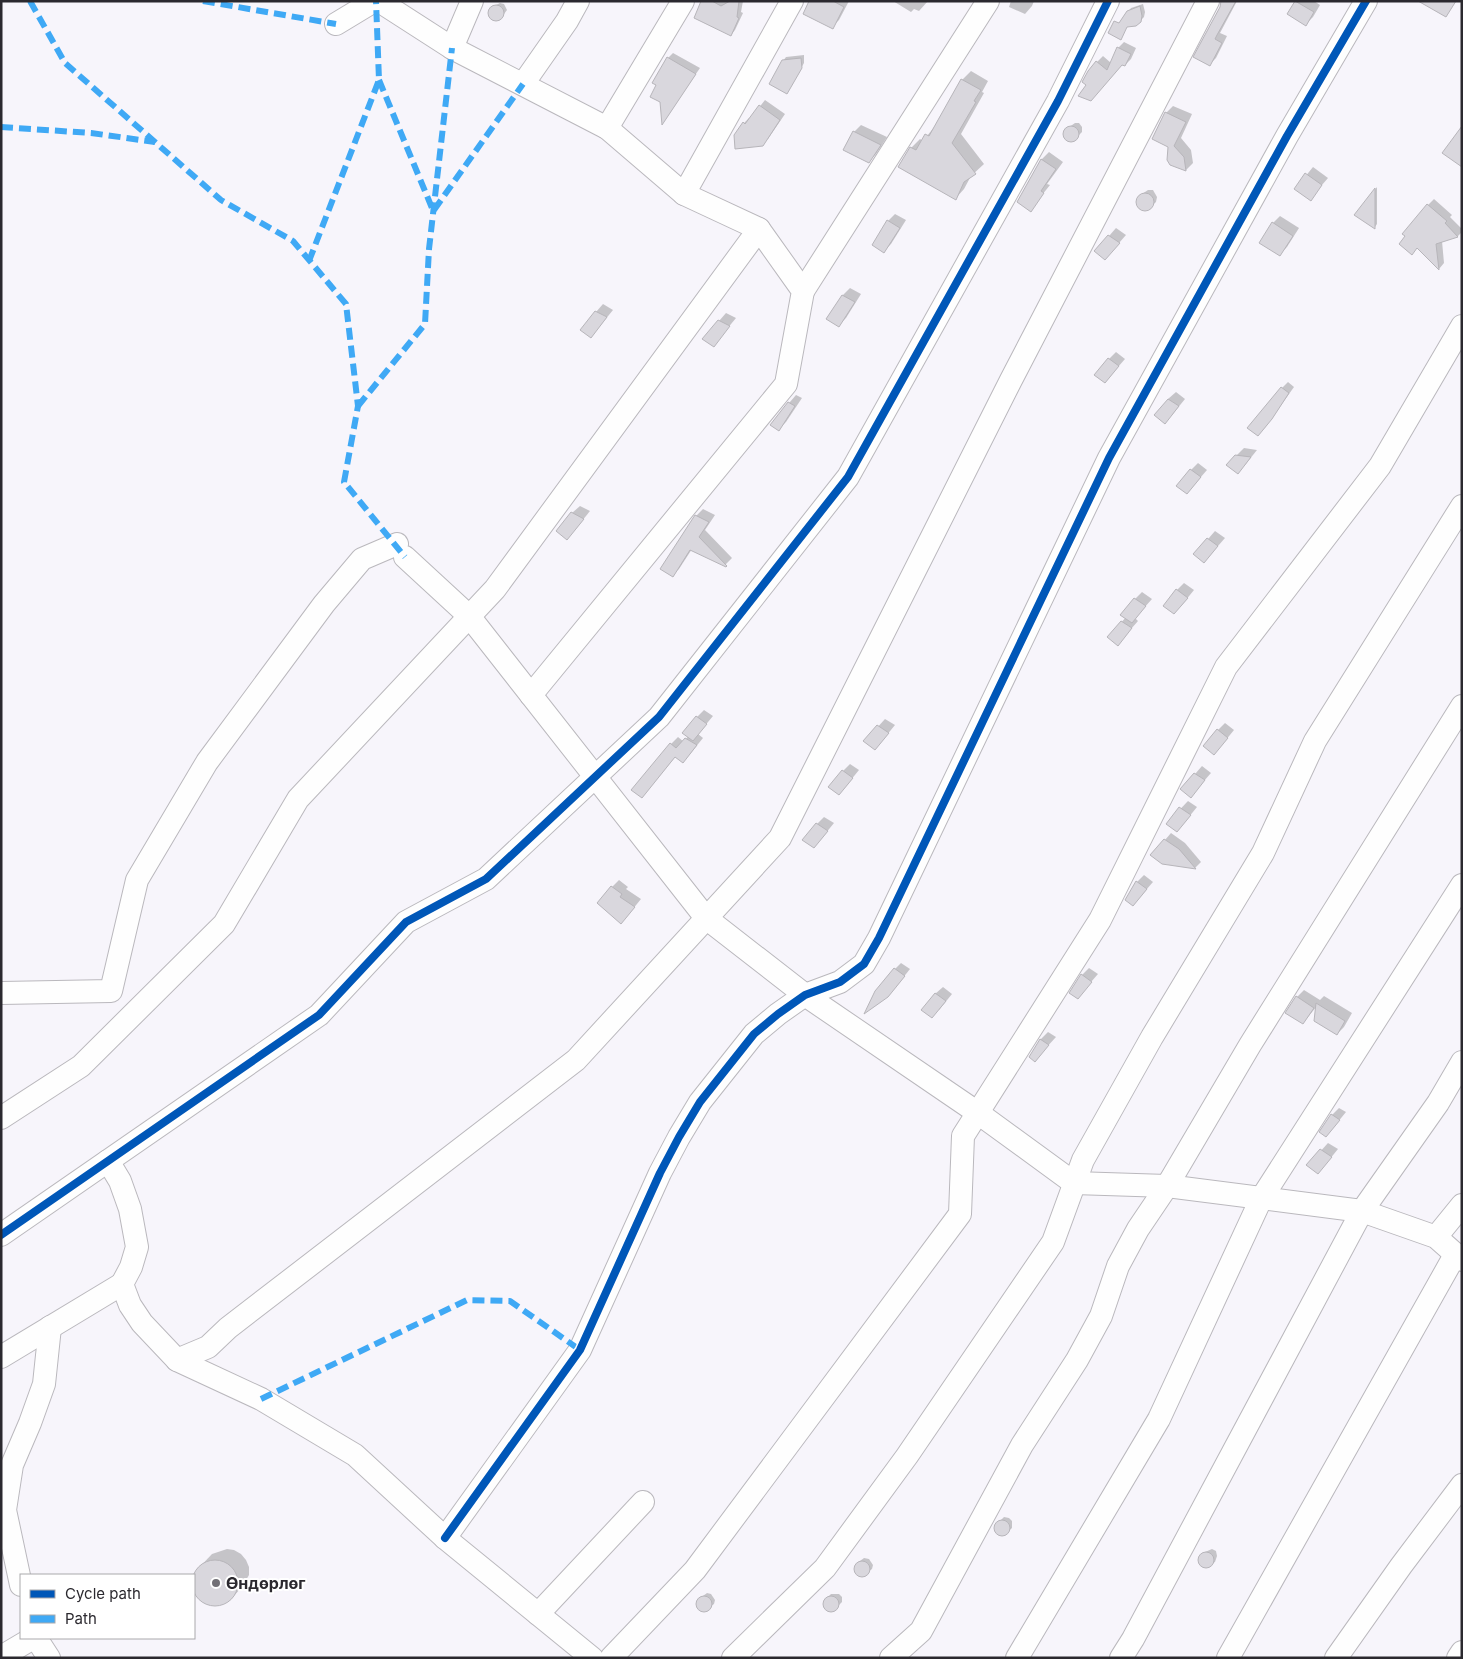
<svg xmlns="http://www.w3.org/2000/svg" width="1463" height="1659" viewBox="0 0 1463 1659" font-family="Inter,sans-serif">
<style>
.shadow{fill:#0003}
.building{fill:#d9d7dd;stroke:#b7b5ba}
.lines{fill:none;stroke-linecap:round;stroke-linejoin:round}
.minor-casing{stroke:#bab8bd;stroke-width:24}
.minor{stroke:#fefefe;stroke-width:22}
.quiet{stroke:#3fa9f5;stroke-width:6;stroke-dasharray:12 6;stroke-linecap:butt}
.cycleway-casing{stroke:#fff;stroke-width:11}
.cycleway{stroke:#0057b8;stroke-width:8}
.poi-dot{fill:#727076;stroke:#fff;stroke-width:2}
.labels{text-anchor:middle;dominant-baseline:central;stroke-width:4;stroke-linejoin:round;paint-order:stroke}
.poi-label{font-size:16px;font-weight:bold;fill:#2b292f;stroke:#fff;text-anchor:start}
</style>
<rect width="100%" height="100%" fill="#f7f5fb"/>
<!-- shadow -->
<g class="shadow">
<polygon points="702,1 743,1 741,12 743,13 735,30 731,35"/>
<polygon points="811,1 849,1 839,20 832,27"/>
<polygon points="893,1 928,1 919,11 914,9 911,12"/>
<polygon points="1011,1 1034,1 1032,6 1025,14 1009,7"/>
<polygon points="1222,1 1237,1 1220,33 1227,36 1216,58 1210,64"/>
<polygon points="1297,1 1314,1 1320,5 1313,17 1306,24 1289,14"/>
<polygon points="500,3 504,4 507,10 501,18 494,20 490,18 489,14 492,7"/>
<polygon points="1143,4 1145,12 1144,17 1140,21 1128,12 1131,8"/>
<polygon points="1124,42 1136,48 1131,59 1125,65 1123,64 1088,85 1097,62 1103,56 1111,63 1118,48"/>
<polygon points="673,53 700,68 663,122 661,101 668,58"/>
<polygon points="804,55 804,63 787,93 783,61 786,57"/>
<polygon points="971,71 988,81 982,92 984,93 961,134 984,164 971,176 964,189 956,198 899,167 911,148 920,139 923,141 935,126 962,80"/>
<polygon points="765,100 785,114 768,139 737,147 744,123 749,118 750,119"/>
<polygon points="1173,106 1192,114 1181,138 1191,150 1193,163 1186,170 1170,146 1166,113"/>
<polygon points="1075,123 1079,123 1082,127 1082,132 1075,139 1068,140 1064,134 1065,130"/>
<polygon points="861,125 887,137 876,154 869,161 854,132"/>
<polygon points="1049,152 1063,162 1047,184 1050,185 1030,210 1018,202 1042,159"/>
<polygon points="1313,167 1328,178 1310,199 1296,188"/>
<polygon points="1377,187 1377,224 1375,227 1356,215"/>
<polygon points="1148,190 1153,190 1157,197 1156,202 1148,209 1141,208 1138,204 1139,196"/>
<polygon points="1434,199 1452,215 1450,217 1462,229 1462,232 1458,236 1442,241 1444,263 1439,269 1418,247 1412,253 1428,205"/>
<polygon points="895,214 906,220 891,244 884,251 888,221"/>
<polygon points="1280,216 1299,228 1287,247 1280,254 1273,223"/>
<polygon points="1116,228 1126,235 1112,251 1096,251"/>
<polygon points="850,288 861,294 846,318 839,325 843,295"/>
<polygon points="603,304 613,310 591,337 596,312"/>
<polygon points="726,313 736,318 713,346 719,321"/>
<polygon points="1116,352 1125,359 1105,382 1109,359"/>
<polygon points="1288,382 1294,387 1264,429 1282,388"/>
<polygon points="1176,392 1185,399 1172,415 1168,399"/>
<polygon points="796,395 802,398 786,422 779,429 771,424"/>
<polygon points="1244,448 1257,450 1245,465 1236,456"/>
<polygon points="1198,463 1207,470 1187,493 1191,470"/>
<polygon points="580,506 590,511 574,531 572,513"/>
<polygon points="703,509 715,515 705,530 732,558 725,565 692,549 679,569 672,575 696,516"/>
<polygon points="1215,531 1225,538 1211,554 1195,554"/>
<polygon points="1184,583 1194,590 1181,606 1177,590"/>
<polygon points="1142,592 1152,599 1135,618 1138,621 1118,644 1109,637 1126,617 1135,599"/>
<polygon points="704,710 713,716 698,734 703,738 690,754 676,756 642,797 671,744 678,737 684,742 688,736 697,717"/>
<polygon points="885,719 895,725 882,741 865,741"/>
<polygon points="1225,723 1234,730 1221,746 1218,730"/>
<polygon points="850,764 859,770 846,786 843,771"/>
<polygon points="1202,766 1211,773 1191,796 1182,789"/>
<polygon points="1188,801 1197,807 1184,823 1167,823"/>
<polygon points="824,817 834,823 821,839 817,824"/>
<polygon points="1171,833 1185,843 1201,862 1195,868 1163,863 1152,855"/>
<polygon points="1144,875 1153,882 1133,905 1137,882"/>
<polygon points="619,880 628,887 626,889 641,899 628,915 612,887"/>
<polygon points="901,963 910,969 894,989 895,969"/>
<polygon points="1089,968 1098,974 1084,990 1082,975"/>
<polygon points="943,987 952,994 939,1010 935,994"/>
<polygon points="1304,990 1320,1000 1324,996 1352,1013 1344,1027 1337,1034 1317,1006 1303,1023 1297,997"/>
<polygon points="1048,1032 1056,1037 1035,1060 1030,1057 1041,1039"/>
<polygon points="1339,1108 1346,1112 1333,1128 1332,1115"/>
<polygon points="1328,1143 1338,1149 1325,1165 1308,1165"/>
<polygon points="1004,1517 1009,1518 1012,1521 1012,1528 1004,1535 999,1535 995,1530 995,1526"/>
<polygon points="227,1549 234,1550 241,1554 246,1560 249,1567 249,1575 242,1587 231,1599 225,1603 211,1605 204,1603 194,1593 194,1576 195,1572 212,1554"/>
<polygon points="1212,1549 1216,1551 1217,1556 1215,1562 1206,1567 1200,1564 1199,1560 1205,1552"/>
<polygon points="864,1558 869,1559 873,1565 872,1569 862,1576 857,1575 855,1571 856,1564"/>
<polygon points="707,1593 711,1594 715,1600 714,1604 704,1611 700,1610 697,1606 699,1599"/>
<polygon points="831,1594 839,1594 842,1597 842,1602 833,1611 829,1611 824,1606 824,1601"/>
</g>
<!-- building -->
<g class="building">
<polygon points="701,1 712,1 721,6 730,1 739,1 737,17 739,18 731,36 694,18"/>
<polygon points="809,1 833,1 844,7 833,29 803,14"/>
<polygon points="1221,1 1236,1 1217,35 1215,39 1222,43 1210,66 1193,57 1220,7"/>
<polygon points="1295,1 1314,12 1306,26 1287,14"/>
<polygon points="1418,1 1456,1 1446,17"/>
<circle cx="496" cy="13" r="8"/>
<polygon points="1140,6 1142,16 1141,22 1136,26 1127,27 1121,40 1108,33 1114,21 1119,23 1127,11"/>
<polygon points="1117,47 1131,54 1125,66 1122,65 1091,101 1078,96 1086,85 1082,82 1088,71 1096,61 1107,70"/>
<polygon points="667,57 696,74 662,125 660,102 650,97 656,85 652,83"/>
<polygon points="801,58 802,68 787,94 769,84 782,60"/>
<polygon points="961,79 981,90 974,101 976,102 952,143 976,174 964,182 956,200 898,167 910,147 916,150 925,134 929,136"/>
<polygon points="759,105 780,120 763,146 735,149 734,135 743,122 745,124"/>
<polygon points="1165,112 1186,122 1174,146 1184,157 1186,171 1170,165 1167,160 1168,147 1152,139"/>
<circle cx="1071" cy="134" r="8"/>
<polygon points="1462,126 1462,167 1442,153"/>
<polygon points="853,131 881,145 869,163 843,150"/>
<polygon points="1041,159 1056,169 1041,191 1044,193 1031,212 1017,202"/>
<polygon points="1305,173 1322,185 1311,201 1294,189"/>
<polygon points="1375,188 1375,229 1354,215"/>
<circle cx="1145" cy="202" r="9"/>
<polygon points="1427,204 1447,221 1445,223 1458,237 1436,244 1439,270 1417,248 1412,255 1399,244 1405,236 1402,234"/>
<polygon points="887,220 900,228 884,253 872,245"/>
<polygon points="1272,222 1293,236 1280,256 1259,243"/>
<polygon points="1108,235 1120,243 1105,260 1094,251"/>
<polygon points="842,295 855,302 839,327 826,319"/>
<polygon points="595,311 607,317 591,338 580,330"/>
<polygon points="718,320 730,326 714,347 702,339"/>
<polygon points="1108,358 1119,366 1105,383 1094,375"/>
<polygon points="1281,387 1289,393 1272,419 1258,436 1247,428"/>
<polygon points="1168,399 1179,406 1165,424 1154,415"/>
<polygon points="788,402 795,406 779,431 770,425"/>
<polygon points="1235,455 1251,457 1238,474 1226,465"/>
<polygon points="1190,469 1201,477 1187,494 1176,486"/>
<polygon points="571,512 584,519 567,540 556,531"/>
<polygon points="695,515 709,522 699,537 727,566 726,567 690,550 673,577 660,569"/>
<polygon points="1207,538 1218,546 1204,563 1193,554"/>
<polygon points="1176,589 1188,598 1174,614 1163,606"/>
<polygon points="1134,598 1146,606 1132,623 1120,615"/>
<polygon points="1121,621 1132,628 1118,646 1107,637"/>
<polygon points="696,716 707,724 693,741 682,733"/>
<polygon points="877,725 889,733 875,750 863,741"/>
<polygon points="1217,729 1228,738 1214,755 1203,746"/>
<polygon points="685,738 697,745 683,763 675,757 642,798 631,790 670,743 676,748"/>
<polygon points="842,770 853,778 839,795 828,787"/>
<polygon points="1194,773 1205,780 1191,798 1180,789"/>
<polygon points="1179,807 1191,815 1177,832 1166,824"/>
<polygon points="816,823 828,831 814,848 802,840"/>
<polygon points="1164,839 1179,849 1196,869 1162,864 1150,855"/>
<polygon points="1136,881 1147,889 1133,906 1125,900"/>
<polygon points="611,886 622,894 620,897 635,907 621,924 597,903"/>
<polygon points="894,968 905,976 888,997 864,1014 875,991"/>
<polygon points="1081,974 1092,982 1078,999 1069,993"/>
<polygon points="935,993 946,1001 932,1018 921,1010"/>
<polygon points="1296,996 1314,1008 1303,1024 1285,1013"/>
<polygon points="1316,1003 1345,1021 1337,1035 1314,1021"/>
<polygon points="1040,1039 1049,1045 1035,1062 1029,1057"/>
<polygon points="1331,1114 1340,1120 1326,1137 1319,1132"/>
<polygon points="1320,1149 1332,1157 1318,1174 1306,1165"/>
<circle cx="1002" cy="1528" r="8"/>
<circle cx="1206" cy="1560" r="8"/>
<circle cx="215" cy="1583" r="23"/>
<circle cx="862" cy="1569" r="8"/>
<circle cx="831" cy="1604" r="8"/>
<circle cx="704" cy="1604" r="8"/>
</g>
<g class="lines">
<defs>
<g id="minor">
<polyline points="379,1 452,48 607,128 684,194 759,229 803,291 786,384 531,695"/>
<polyline points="336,24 374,1"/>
<polyline points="452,48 472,1"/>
<polyline points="523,84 567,21 578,1"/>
<polyline points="607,128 683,1"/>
<polyline points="684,194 792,1"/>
<polyline points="803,291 988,1"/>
<polyline points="405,557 469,616 706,918 805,995 978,1113 1074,1183 1167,1186 1362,1211 1436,1237 1462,1260"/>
<polyline points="1,993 111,991 137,880 207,762 324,604 362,559 397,544"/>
<polyline points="1,1118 81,1066 224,924 298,799 495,589 759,229"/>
<polyline points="108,1161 120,1181 130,1209 137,1247 131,1267 122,1284 130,1305 142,1323 177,1360 261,1399 355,1455 445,1538 592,1658"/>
<polyline points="1,1235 319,1015 406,922 486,879 659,717 848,477 1058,101 1108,1"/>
<polyline points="1436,1237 1462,1205"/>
<polyline points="1,1357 122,1284"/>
<polyline points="177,1360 208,1347 228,1328 576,1060 780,838 1011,380 1208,1"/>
<polyline points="445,1538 580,1350 660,1173 679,1137 700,1102 754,1034 778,1014 805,995 840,982 864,964 879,938 1109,458 1287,136 1366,1"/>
<polyline points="21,1585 5,1510 12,1465 30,1423 44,1384 50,1327"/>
<polyline points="538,1614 643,1502"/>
<polyline points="36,1638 49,1658"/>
<polyline points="1,1657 33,1638"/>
<polyline points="611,1658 695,1570 960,1214 963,1136 1100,920 1226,667 1380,466 1462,326"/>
<polyline points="733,1658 825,1568 907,1456 1053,1242 1083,1160 1152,1037 1263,853 1315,741 1462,506"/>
<polyline points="891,1658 921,1631 1022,1445 1077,1360 1101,1316 1118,1266 1138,1229 1167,1186 1250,1045 1462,706"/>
<polyline points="1017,1658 1159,1419 1261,1199 1462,885"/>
<polyline points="1121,1658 1133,1639 1362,1211 1438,1103 1462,1062"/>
<polyline points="1228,1658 1455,1255"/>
<polyline points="1336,1658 1401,1566 1462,1485"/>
<polyline points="1458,1658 1462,1652"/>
</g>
</defs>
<!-- minor casing -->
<use href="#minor" class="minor-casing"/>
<!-- minor -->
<use href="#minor" class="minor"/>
<!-- quiet -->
<g class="quiet">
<polyline points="30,1 65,63 221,200 293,241 346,304 358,406 344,482 405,557"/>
<polyline points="203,1 336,24"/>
<polyline points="379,80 432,208"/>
<polyline points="1,127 91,133 155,142"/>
<polyline points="434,210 523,84"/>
<polyline points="309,261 379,80 376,1"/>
<polyline points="358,406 425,324 429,249 452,48"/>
<polyline points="261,1399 467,1300 510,1301 580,1350"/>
</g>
<defs>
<g id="cycleway">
<polyline points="1,1235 319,1015 406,922 486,879 659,717 848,477 1058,101 1108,1"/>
<polyline points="445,1538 580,1350 660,1173 679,1137 700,1102 754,1034 778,1014 805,995 840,982 864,964 879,938 1109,458 1287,136 1366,1"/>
</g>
</defs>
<!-- cycleway casing -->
<use href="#cycleway" class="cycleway-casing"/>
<!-- cycleway -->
<use href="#cycleway" class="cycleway"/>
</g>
<!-- markers -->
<circle class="poi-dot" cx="216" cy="1583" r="5"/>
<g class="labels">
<!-- poi labels -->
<g class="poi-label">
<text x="226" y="1583">Өндөрлөг</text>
</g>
</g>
<!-- border -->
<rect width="1463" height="1659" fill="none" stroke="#2b292f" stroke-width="5"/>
<!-- legend -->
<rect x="20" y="1574" width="175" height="65" fill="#ffffff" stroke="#aaa9ac"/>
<rect x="30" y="1590" width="25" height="8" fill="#0057b8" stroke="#aaa9ac"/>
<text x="65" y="1599" font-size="15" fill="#2b292f">Cycle path</text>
<rect x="30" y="1615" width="25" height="8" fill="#3fa9f5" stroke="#aaa9ac"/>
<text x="65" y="1624" font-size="15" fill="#2b292f">Path</text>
</svg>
